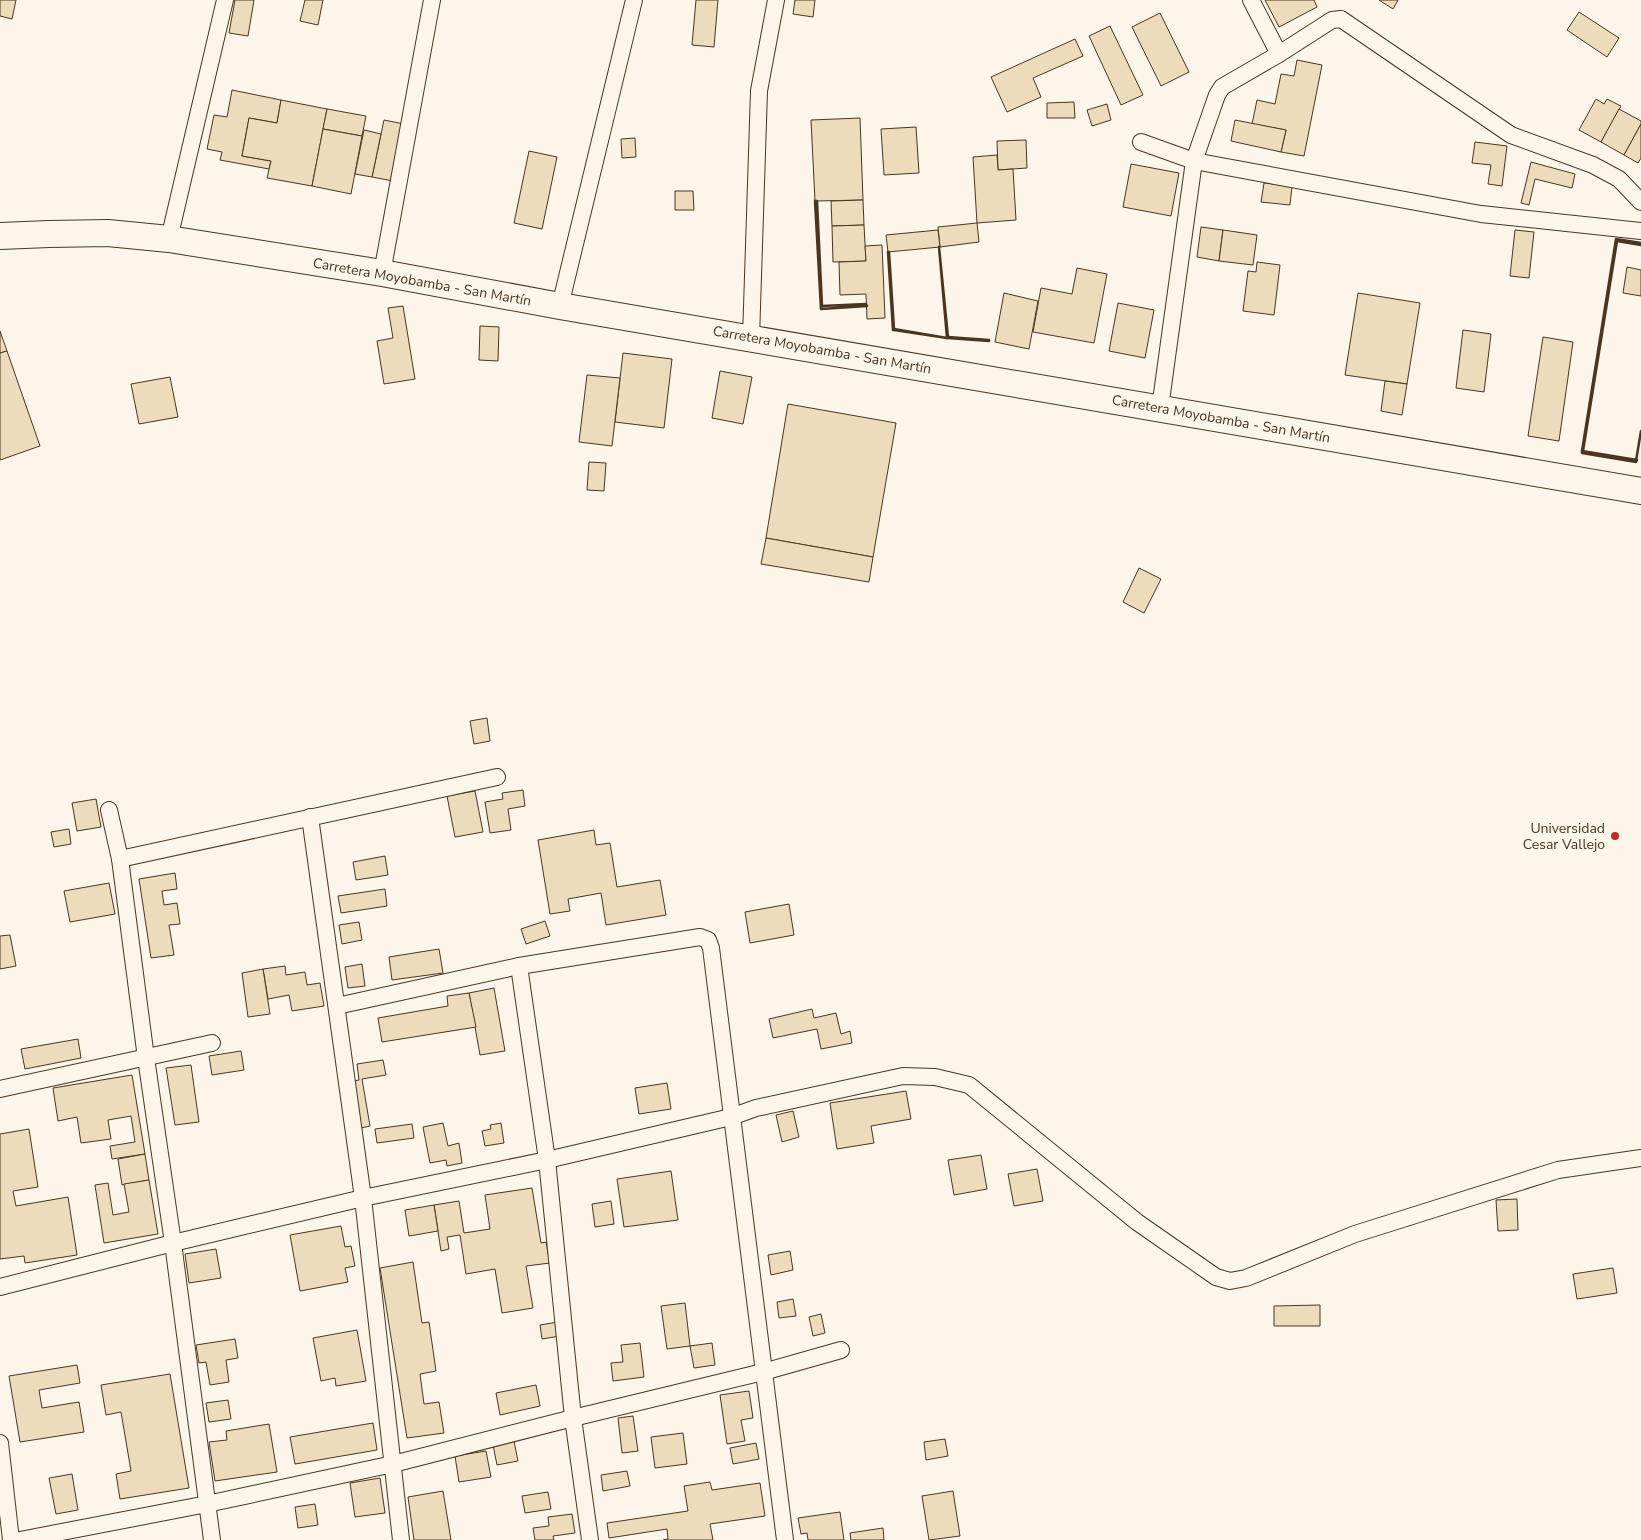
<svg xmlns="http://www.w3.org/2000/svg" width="1641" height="1540" viewBox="0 0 1641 1540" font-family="'Nunito Sans',sans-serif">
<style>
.building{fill:#ecdcbc;stroke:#4a3520}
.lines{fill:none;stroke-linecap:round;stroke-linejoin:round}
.minor-casing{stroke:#4a3520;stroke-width:18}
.primary-casing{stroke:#4a3520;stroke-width:28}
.minor{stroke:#fbf6e9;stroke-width:16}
.primary{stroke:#fbf6e9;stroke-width:26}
.wall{stroke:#4a3520;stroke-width:2.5}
.poi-dot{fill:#c62828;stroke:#fbf6e9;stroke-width:2}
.labels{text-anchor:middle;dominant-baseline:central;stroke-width:4;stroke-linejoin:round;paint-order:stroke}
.street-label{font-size:14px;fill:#4a3520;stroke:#fbf6e9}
.poi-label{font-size:14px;fill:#4a3520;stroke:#fbf6e9;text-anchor:end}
</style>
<rect width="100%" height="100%" fill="#fbf6e9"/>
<!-- building -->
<g class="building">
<polygon points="0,0 16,0 12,19 0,16"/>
<polygon points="235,0 254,0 248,36 229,33"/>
<polygon points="305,0 323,0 318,25 300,21"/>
<polygon points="696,0 718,0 714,47 692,45"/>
<polygon points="795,0 815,0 813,17 793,14"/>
<polygon points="1265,0 1314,0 1317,7 1279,27"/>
<polygon points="1379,0 1398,0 1393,9"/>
<polygon points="1579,12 1619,38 1607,57 1567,30"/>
<polygon points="1160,13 1189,72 1161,86 1132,27"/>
<polygon points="1110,26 1143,95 1121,105 1089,36"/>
<polygon points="1075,39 1083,56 1033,78 1041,97 1007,112 991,77"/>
<polygon points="1297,60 1322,65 1304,156 1281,152 1286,130 1252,124 1257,100 1275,104 1281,74 1294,76"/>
<polygon points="232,90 281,100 277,123 249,118 242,156 271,161 269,169 220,160 222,152 207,149 214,115 227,117"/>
<polygon points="1596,99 1604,104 1607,99 1621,106 1601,142 1579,130"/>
<polygon points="281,100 327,109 312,186 267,178 271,161 242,156 249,118 277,123"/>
<polygon points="1074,102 1075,118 1047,118 1047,103"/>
<polygon points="1107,104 1111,120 1092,126 1087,110"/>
<polygon points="327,109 366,116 362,136 323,129"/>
<polygon points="1619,109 1641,121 1641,124 1624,155 1601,142"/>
<polygon points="860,118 863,200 815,201 811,120"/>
<polygon points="384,120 404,124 393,181 372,177"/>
<polygon points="1235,120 1286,130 1281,152 1231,141"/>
<polygon points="1641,124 1641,158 1638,163 1624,155"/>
<polygon points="916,127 919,173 884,175 881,129"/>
<polygon points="323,129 362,136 351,194 312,186"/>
<polygon points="364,130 381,134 372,177 355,174"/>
<polygon points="635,138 636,157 622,158 621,139"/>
<polygon points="1026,140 1027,168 998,170 997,141"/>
<polygon points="1475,142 1507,146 1502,186 1488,184 1491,165 1472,163"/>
<polygon points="529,151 557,157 542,229 514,223"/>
<polygon points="997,155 998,170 1013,169 1016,220 977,223 973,157"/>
<polygon points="1531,162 1575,174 1572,188 1535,179 1529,205 1521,203"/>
<polygon points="1131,164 1179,173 1171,216 1123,207"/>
<polygon points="1264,183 1292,186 1290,205 1261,202"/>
<polygon points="675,191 693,191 694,210 675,210"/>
<polygon points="863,200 864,225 832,226 831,201"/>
<polygon points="977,223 979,242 940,247 938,227"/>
<polygon points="864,225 866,261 833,262 832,226"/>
<polygon points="1201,227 1223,230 1219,261 1197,257"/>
<polygon points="938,230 940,247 888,252 886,235"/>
<polygon points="1223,230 1257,235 1253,265 1219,261"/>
<polygon points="1515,230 1534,232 1529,278 1510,276"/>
<polygon points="882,245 885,318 867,319 866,294 840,295 839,262 866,261 865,246"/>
<polygon points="1257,262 1280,265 1274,315 1243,311 1248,271 1256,272"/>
<polygon points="1627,267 1641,270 1641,296 1623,293"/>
<polygon points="1077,268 1107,274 1094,343 1033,332 1041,288 1072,294"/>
<polygon points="1004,293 1038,301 1029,349 995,342"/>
<polygon points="1358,293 1420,303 1407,384 1345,375"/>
<polygon points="1118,303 1154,310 1145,358 1109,351"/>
<polygon points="403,306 415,379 384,384 377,341 393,338 388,308"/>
<polygon points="480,326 499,327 498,361 479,360"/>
<polygon points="1463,330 1491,334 1484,392 1456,388"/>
<polygon points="0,331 7,351 0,353"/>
<polygon points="1543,337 1573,342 1559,441 1528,436"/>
<polygon points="7,351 40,446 0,460 0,353"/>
<polygon points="623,353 672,359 664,428 615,422"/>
<polygon points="720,371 752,377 743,424 712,418"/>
<polygon points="587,375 620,378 612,446 579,442"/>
<polygon points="170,377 178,417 139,424 131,384"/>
<polygon points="1385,381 1407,384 1402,415 1381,411"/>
<polygon points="788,404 896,423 873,557 766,538"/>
<polygon points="589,462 606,463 604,491 587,490"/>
<polygon points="766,538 873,557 869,582 761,564"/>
<polygon points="1139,568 1161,579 1144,613 1123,602"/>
<polygon points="487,718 490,741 474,744 470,721"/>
<polygon points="523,790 525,806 508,809 511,830 490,833 485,802 503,799 502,793"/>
<polygon points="475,791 483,832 455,837 447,796"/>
<polygon points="96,799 101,827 77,831 72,803"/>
<polygon points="69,829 71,844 54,847 51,832"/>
<polygon points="594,830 596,845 610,843 617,887 660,880 666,915 606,925 601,893 568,899 570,911 550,914 538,840"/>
<polygon points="385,856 388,875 356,880 353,862"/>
<polygon points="175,873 177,889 162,891 164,905 177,903 180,924 169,925 174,955 151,958 139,879"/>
<polygon points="109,883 115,914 70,922 64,891"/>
<polygon points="385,889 387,906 341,913 338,896"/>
<polygon points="789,904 794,935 750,943 745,912"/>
<polygon points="545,921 550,936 526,944 521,929"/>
<polygon points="359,922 362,940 342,944 339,925"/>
<polygon points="10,935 16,966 0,969 0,936"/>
<polygon points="439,949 443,973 392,980 389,957"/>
<polygon points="362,964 365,986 348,988 345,967"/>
<polygon points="285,966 286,975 305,972 307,985 320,983 324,1006 292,1011 289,995 268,999 263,969"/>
<polygon points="263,969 270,1014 248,1017 242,973"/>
<polygon points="494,988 505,1051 480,1055 469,993"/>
<polygon points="469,993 476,1027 382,1042 378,1018 448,1006 447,996"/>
<polygon points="812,1009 814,1018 836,1013 841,1034 850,1031 852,1043 821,1049 817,1029 773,1038 769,1019"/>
<polygon points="78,1039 81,1058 25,1069 21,1049"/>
<polygon points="241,1051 244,1070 212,1075 209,1056"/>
<polygon points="383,1060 386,1075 362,1079 370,1126 361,1128 353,1081 359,1080 357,1064"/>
<polygon points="191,1065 199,1122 175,1125 166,1068"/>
<polygon points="132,1075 145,1154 112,1159 110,1146 135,1142 131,1116 108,1120 111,1139 81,1143 77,1117 58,1121 53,1088"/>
<polygon points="667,1083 671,1109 639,1114 635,1088"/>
<polygon points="906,1091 911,1119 871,1126 874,1143 837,1149 830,1103"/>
<polygon points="793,1111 799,1137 782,1142 776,1115"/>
<polygon points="443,1123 448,1146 459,1143 462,1163 447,1166 446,1160 430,1163 423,1127"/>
<polygon points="501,1123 504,1143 485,1146 482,1131 491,1129 490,1125"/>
<polygon points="412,1124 414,1138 377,1143 375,1129"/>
<polygon points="29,1129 38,1187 13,1191 16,1206 68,1197 77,1255 25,1263 24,1256 0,1259 0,1134"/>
<polygon points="145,1154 149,1180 122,1185 118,1159"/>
<polygon points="981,1155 987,1189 954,1195 948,1160"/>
<polygon points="1037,1169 1043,1201 1014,1206 1008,1174"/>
<polygon points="671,1171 678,1220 624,1227 617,1179"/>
<polygon points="149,1180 158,1234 104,1243 95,1185 108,1183 113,1215 129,1212 124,1184"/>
<polygon points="532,1188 541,1243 546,1242 550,1263 526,1266 533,1308 502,1313 495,1269 466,1274 460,1235 447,1237 449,1249 441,1251 434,1205 459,1201 464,1233 490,1229 485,1195"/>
<polygon points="1517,1199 1518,1230 1498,1231 1496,1200"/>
<polygon points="611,1201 614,1224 595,1227 592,1204"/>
<polygon points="434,1205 438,1231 409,1236 405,1210"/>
<polygon points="341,1226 345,1247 351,1246 355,1266 345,1268 348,1282 300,1291 290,1235"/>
<polygon points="216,1249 221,1278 189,1283 185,1254"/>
<polygon points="790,1251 793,1270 771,1275 768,1255"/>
<polygon points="413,1262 422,1323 429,1322 436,1371 420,1374 424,1404 439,1402 444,1433 407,1438 380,1268"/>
<polygon points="1613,1268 1617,1293 1577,1299 1573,1274"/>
<polygon points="793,1299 796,1316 779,1318 777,1302"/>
<polygon points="685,1303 690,1346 667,1349 661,1306"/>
<polygon points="1320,1305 1320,1326 1274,1326 1274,1306"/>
<polygon points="821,1314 825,1333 813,1336 809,1317"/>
<polygon points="558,1322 560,1336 542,1339 540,1325"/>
<polygon points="357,1330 366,1381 336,1386 335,1378 321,1381 313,1338"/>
<polygon points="235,1339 238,1358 226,1360 229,1382 210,1385 206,1362 199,1363 196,1345"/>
<polygon points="640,1343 644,1377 613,1381 611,1363 623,1362 621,1345"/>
<polygon points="712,1343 715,1365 694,1368 690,1346"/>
<polygon points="77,1365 80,1383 39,1390 42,1408 79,1402 84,1432 20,1442 9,1376"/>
<polygon points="170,1374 189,1488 120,1499 116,1474 131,1471 121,1412 106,1415 101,1385"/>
<polygon points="536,1385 540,1406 500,1415 496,1393"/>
<polygon points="749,1391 753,1418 741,1420 745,1441 727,1444 720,1395"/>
<polygon points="228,1400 231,1419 209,1422 206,1403"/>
<polygon points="633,1416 638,1451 622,1453 618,1418"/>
<polygon points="373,1423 377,1450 295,1464 290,1437"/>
<polygon points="269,1424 277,1472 215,1481 209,1442 227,1440 226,1431"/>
<polygon points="683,1433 687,1464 655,1468 651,1437"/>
<polygon points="945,1439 948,1456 926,1460 924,1442"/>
<polygon points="514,1441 518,1461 497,1465 493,1445"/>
<polygon points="756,1443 759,1459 733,1464 730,1448"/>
<polygon points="486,1451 491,1477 459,1482 455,1456"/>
<polygon points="627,1471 630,1486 603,1491 601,1475"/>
<polygon points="72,1474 78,1510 56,1514 49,1478"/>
<polygon points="380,1478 385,1513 355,1517 350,1483"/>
<polygon points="710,1482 712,1490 760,1483 765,1516 710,1524 713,1540 663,1540 668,1539 667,1529 609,1538 607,1523 688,1511 684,1486"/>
<polygon points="443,1491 451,1540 414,1540 408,1497"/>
<polygon points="953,1491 960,1536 929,1540 922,1496"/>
<polygon points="548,1492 551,1509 525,1513 522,1496"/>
<polygon points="315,1504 318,1525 298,1528 295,1507"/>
<polygon points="840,1512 844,1540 808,1540 807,1533 801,1534 798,1518"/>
<polygon points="572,1514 575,1533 553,1536 554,1540 535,1540 533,1528 549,1526 548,1517"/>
<polygon points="883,1528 884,1540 851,1540 850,1533"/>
</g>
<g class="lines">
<defs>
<g id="minor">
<polyline points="1251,0 1279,54"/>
<polyline points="1141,142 1194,161 1481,214 1641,231"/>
<polyline points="169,239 225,0"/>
<polyline points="382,273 432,0"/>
<polyline points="560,306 634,0"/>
<polyline points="751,338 759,91 776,0"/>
<polyline points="1160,408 1194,161 1217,95 1222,87 1279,54 1332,20 1341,19 1511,135 1593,165 1619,179 1641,202"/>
<polyline points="109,810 120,859 146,1058 173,1243 212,1540"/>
<polyline points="310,817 363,1198 401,1540"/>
<polyline points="120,859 497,777"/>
<polyline points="519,966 547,1160 573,1418 590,1540"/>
<polyline points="337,1006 519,966 700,937 708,940 711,948 785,1540"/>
<polyline points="0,1089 212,1043"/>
<polyline points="0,1287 173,1243 363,1198 547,1160 731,1117 756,1108 903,1076 935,1077 969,1085 1137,1222 1216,1277 1230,1281 1246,1278 1355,1234 1558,1170 1641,1158"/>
<polyline points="0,1443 11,1540"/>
<polyline points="20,1540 207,1504 393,1464 573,1418 763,1372 841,1350"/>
</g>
<polyline id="primary" points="0,236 49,234 108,233 169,239 382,273 560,306 1641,491"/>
</defs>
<!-- minor casing -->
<use href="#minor" class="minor-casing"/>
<!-- primary casing -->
<use href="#primary" class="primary-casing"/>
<!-- minor -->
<use href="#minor" class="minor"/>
<!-- primary -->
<use href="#primary" class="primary"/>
<!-- wall -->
<g class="wall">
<polygon points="815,201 817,201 822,306 866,304 867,306 821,309"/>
<polyline points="1641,243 1616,239 1582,451 1583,451 1617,241 1641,245"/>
<polygon points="939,247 948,337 947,338"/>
<polygon points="888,252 889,252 894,329 893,330"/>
<polygon points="894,329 947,338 894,330"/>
<polygon points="948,337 989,340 989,341 948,338"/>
<polygon points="1582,451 1637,460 1636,462 1582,453"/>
<polyline points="1636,461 1641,431"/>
</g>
</g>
<!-- markers -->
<circle class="poi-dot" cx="1615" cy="836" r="5"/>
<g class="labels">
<!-- street labels -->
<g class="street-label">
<text transform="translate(422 282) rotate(10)">Carretera Moyobamba - San Martín</text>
<text transform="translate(822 350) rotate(10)">Carretera Moyobamba - San Martín</text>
<text transform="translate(1221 419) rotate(10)">Carretera Moyobamba - San Martín</text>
</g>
<!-- poi labels -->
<g class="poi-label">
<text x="1605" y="828">Universidad<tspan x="1605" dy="16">Cesar Vallejo</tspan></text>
</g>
</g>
</svg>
